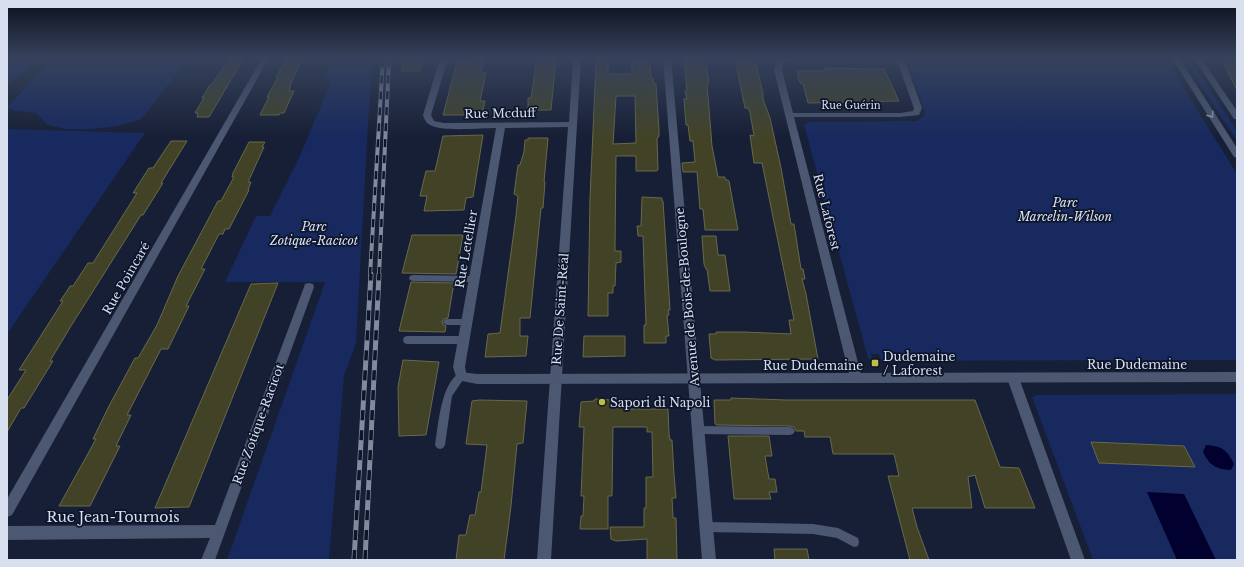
<svg xmlns="http://www.w3.org/2000/svg" width="1244" height="567" viewBox="0 0 1244 567" font-family="'Libre Baskerville',serif">
<style>
.green{fill:#17295e}
.water{fill:#01002e}
.building{fill:#424326;stroke:#68694b;fill-rule:evenodd}
.lines{fill:none;stroke-linecap:round;stroke-linejoin:round}
.service{fill:#4c5772;fill-rule:evenodd}
.minor{fill:#4c5772;fill-rule:evenodd}
.tertiary{fill:#4c5772;fill-rule:evenodd}
.secondary{fill:#4c5772;fill-rule:evenodd}
.rail-far1-casing{stroke:#828a9c;stroke-width:4}
.rail-casing{stroke:#828a9c;stroke-width:5}
.rail-far1{stroke:#0d152b;stroke-width:2.5;stroke-dasharray:8;stroke-linecap:butt}
.rail{stroke:#0d152b;stroke-width:3.5;stroke-dasharray:10;stroke-linecap:butt}
.oneway{stroke:#99a2b6}
.poi-dot{fill:#bebf42;stroke:#0d152b;stroke-width:1.5}
.labels{text-anchor:middle;dominant-baseline:central;stroke-width:3.5;stroke-linejoin:round;paint-order:stroke}
.far-street-label{font-size:10px;fill:#d8dfee;stroke:#0d152b}
.street-label{font-size:12px;fill:#d8dfee;stroke:#0d152b}
.park-label{font-size:12px;font-style:italic;fill:#d9e1f3;stroke:#0d152b}
.poi-label{font-size:12px;fill:#d8dfee;stroke:#0d152b;text-anchor:start}
.near-street-label{font-size:14px;fill:#d8dfee;stroke:#0d152b}
</style>
<rect width="100%" height="100%" fill="#161f35"/>
<!-- green -->
<g class="green">
<path d="M 7,58 L 39,58 C 29,69 18,76 7,86 Z"/>
<polygon points="52,58 189,58 143,117 139,120 118,126 92,129 66,129 48,125 36,113 16,111 7,108"/>
<polygon points="333,58 373,58 368,124 356,343 344,376 329,560 227,560 325,282 225,282 256,216 270,216 299,158 328,89 329,80 324,80"/>
<polygon points="906,58 1165,58 1237,174 1237,360 881,361 879,354 871,354 872,361 868,358 804,125 810,122 918,121 917,120 923,117 925,112"/>
<polygon points="1183,58 1189,58 1237,131 1237,141"/>
<polygon points="7,129 145,133 7,334"/>
<polygon points="1237,394 1237,560 1093,560 1032,397 1038,395"/>
</g>
<!-- water -->
<g class="water">
<path d="M 1206,445 C 1222,446 1227,450 1234,464 L 1231,470 C 1216,469 1210,466 1203,452 Z"/>
<polygon points="1147,492 1184,494 1216,560 1177,560"/>
</g>
<!-- building -->
<g class="building">
<polygon points="230,58 244,58 209,117 197,117 198,113 195,113 204,98 202,98 210,85 212,84"/>
<polygon points="287,58 303,58 291,83 289,91 294,91 284,113 280,113 279,115 260,115 269,97 267,97 278,77 276,77"/>
<polygon points="402,58 424,58 420,71 402,71"/>
<polygon points="537,58 556,58 551,110 528,110 528,98 531,98"/>
<polygon points="1222,58 1237,58 1237,90 1223,63 1225,63"/>
<path d="M 598,59 L 608,59 L 608,74 L 632,74 L 632,62 L 650,62 L 651,78 L 653,78 L 654,84 L 656,84 L 659,130 L 659,136 L 657,139 L 658,169 L 657,171 L 636,171 L 636,156 L 616,156 L 615,246 L 615,251 L 621,251 L 621,262 L 616,263 L 615,286 L 613,286 L 613,293 L 608,293 L 608,316 L 588,316 L 590,198 L 596,63 L 598,63 ZM 616,96 L 635,96 L 636,143 L 613,144 Z"/>
<polygon points="684,60 704,60 705,63 706,63 709,82 707,84 712,146 718,177 725,177 725,179 729,181 738,230 705,230 703,209 700,209 697,172 683,172 682,163 695,162 693,141 690,141 688,125 686,125 684,99 687,99 685,91 687,90"/>
<polygon points="484,61 481,72 486,73 480,101 485,101 482,115 443,115 457,62"/>
<polygon points="741,61 749,61 752,64 756,64 763,94 763,99 770,118 781,168 791,224 794,224 801,269 803,269 805,279 802,279 806,294 818,359 715,360 711,358 709,334 716,334 716,332 744,332 791,334 789,320 794,320 762,163 754,163 750,135 754,136 750,112 748,108 745,108 736,63 741,63"/>
<polygon points="824,68 884,69 899,101 808,103 803,84 801,84 798,78 798,71 825,71"/>
<polygon points="483,135 473,197 466,198 464,210 424,211 427,196 420,196 426,171 435,171 443,136"/>
<polygon points="528,138 548,138 544,182 545,182 543,208 541,208 530,318 520,318 520,336 528,336 526,356 485,357 488,334 500,333 516,216 518,196 514,194 518,165 520,165 524,152 525,140 528,140"/>
<polygon points="171,141 187,141 161,183 163,183 143,215 141,215 71,326 50,361 53,361 24,408 21,408 7,432 7,400 26,370 19,370 63,301 60,301 67,291 70,286 73,286 88,263 93,263 137,193 133,193 149,168 153,168"/>
<polygon points="249,142 265,142 262,147 264,147 248,182 251,182 248,190 249,190 229,229 225,229 223,234 219,234 201,269 205,269 186,306 189,306 168,349 161,349 127,415 131,415 116,446 120,446 90,506 59,506 96,439 93,439 109,406 135,358 138,358 157,325 178,276 218,201 221,201 234,177 232,177 233,173"/>
<polygon points="642,197 662,198 662,201 663,201 670,310 668,310 669,315 667,315 669,336 666,336 666,343 644,343 644,325 646,325 643,236 638,236 637,226 641,226"/>
<polygon points="412,235 463,235 456,274 402,273"/>
<polygon points="702,236 716,236 718,255 725,255 730,291 710,291 707,269 706,269 704,264"/>
<polygon points="411,282 454,283 448,318 444,319 442,321 443,325 446,326 445,332 399,331"/>
<polygon points="278,283 189,507 155,508 251,284"/>
<polygon points="584,336 625,336 625,356 583,357"/>
<polygon points="403,360 439,362 426,435 399,436 398,387"/>
<polygon points="731,398 786,400 975,400 1000,467 1019,468 1035,508 985,508 975,475 968,477 972,508 912,508 917,527 929,560 910,560 888,476 899,476 894,454 833,454 830,437 805,437 804,431 796,431 794,427 790,426 717,425 715,424 714,400 731,400"/>
<polygon points="595,399 628,401 628,409 668,409 669,434 670,440 672,440 674,474 676,498 672,498 673,518 676,518 677,560 647,560 647,539 616,541 611,539 610,527 644,527 644,508 646,508 646,477 653,477 652,432 647,432 647,427 613,427 612,496 608,496 608,529 580,529 581,516 583,516 584,496 581,496 584,427 579,427 581,402 594,401"/>
<polygon points="479,400 527,401 523,443 517,444 511,506 504,560 456,560 459,535 466,535 470,515 475,515 479,492 481,492 487,445 466,444 472,401"/>
<polygon points="728,436 769,436 772,456 765,456 769,479 775,479 777,492 769,492 771,499 734,499"/>
<polygon points="1091,442 1184,446 1195,467 1099,463"/>
<polygon points="774,549 807,549 809,560 775,560"/>
</g>
<g class="lines">
<!-- service -->
<g class="service">
<polygon points="413,275 474,276 477,277 478,279 477,281 474,282 413,281 410,280 409,278 410,276"/>
<polygon points="447,319 467,319 470,320 471,322 470,324 467,325 447,325 444,324 443,322 444,320"/>
<polygon points="407,336 464,336 467,337 468,340 467,343 464,344 407,344 404,343 403,340 404,337"/>
<path d="M 461,373 L 464,374 L 465,377 L 452,396 L 445,445 L 443,448 L 440,449 L 437,448 L 435,445 C 438,427 441,380 461,373 Z"/>
<polygon points="698,426 790,427 793,428 795,431 793,434 790,435 698,434 695,433 693,430 695,427"/>
<polygon points="706,522 813,524 838,528 858,538 859,542 858,546 854,547 837,538 813,534 706,532 702,531 701,527 702,523"/>
</g>
<!-- minor -->
<g class="minor">
<polygon points="262,58 269,58 12,515 7,517 7,499"/>
<path d="M 440,58 L 448,58 L 431,115 L 434,121 L 444,123 L 569,122 L 573,58 L 581,58 L 551,560 L 537,560 L 568,127 L 505,128 L 465,367 L 467,377 L 465,380 L 461,382 L 457,380 L 453,367 L 496,128 C 481,128 442,132 430,125 C 426,123 424,119 423,115 Z"/>
<polygon points="663,58 671,58 716,560 702,560"/>
<polygon points="783,58 792,58 783,64 782,70 793,113 900,113 913,111 914,108 896,58 904,58 922,108 919,115 900,117 794,117 862,378 860,381 856,383 852,381 850,378 774,70 777,61"/>
<polygon points="309,283 313,284 314,287 215,560 201,560 210,538 7,540 7,526 215,525 304,287 305,284"/>
<polygon points="1013,373 1017,375 1019,378 1085,560 1071,560 1007,378 1009,375"/>
</g>
<!-- tertiary -->
<polygon class="tertiary" points="461,372 477,374 1237,372 1237,382 477,384 457,380 455,377 457,374"/>
<!-- secondary -->
<g class="secondary">
<polygon points="1172,58 1179,58 1237,148 1237,158 1234,157"/>
<polygon points="1194,58 1201,58 1237,111 1237,119 1234,119"/>
</g>
<defs>
<g id="rail-far1">
<polyline points="370,275 383,58"/>
<polyline points="379,275 389,58"/>
</g>
<g id="rail">
<polyline points="354,560 371,274"/>
<polyline points="365,560 379,274"/>
</g>
</defs>
<!-- rail-far1 casing -->
<use href="#rail-far1" class="rail-far1-casing"/>
<!-- rail casing -->
<use href="#rail" class="rail-casing"/>
<!-- rail-far1 -->
<use href="#rail-far1" class="rail-far1"/>
<!-- rail -->
<use href="#rail" class="rail"/>
</g>
<!-- one-way arrows -->
<defs><path id="oneway-chevron" d="M-2-3.5L2.5 0L-2 3.5" fill="none" stroke-width="1.6" stroke-linecap="round" stroke-linejoin="round"/></defs>
<use class="oneway" href="#oneway-chevron" transform="translate(1211 115) rotate(57)"/>
<!-- sky -->
<linearGradient id="sky" x2="0" y2="1"><stop stop-color="#0c111d"/><stop offset="0.42" stop-color="#36425c"/><stop offset="1" stop-color="#36425c" stop-opacity="0"/></linearGradient>
<rect width="1244" height="138" fill="url(#sky)"/>
<!-- markers -->
<g class="poi-dot">
<rect x="871" y="359" width="8" height="8" rx="2"/>
<circle cx="602" cy="402" r="4"/>
</g>
<g class="labels">
<!-- far-street labels -->
<g class="far-street-label">
<text x="851" y="105">Rue Guérin</text>
</g>
<!-- street labels -->
<g class="street-label">
<text transform="translate(500 113) rotate(-1)">Rue Mcduff</text>
<text transform="translate(827 212) rotate(76)">Rue Laforest</text>
<text transform="translate(466 249) rotate(-80)">Rue Letellier</text>
<text transform="translate(126 278) rotate(-60)">Rue Poincaré</text>
<text transform="translate(687 297) rotate(-95)">Avenue de Bois-de-Boulogne</text>
<text transform="translate(560 309) rotate(-86)">Rue De Saint-Réal</text>
<text x="1137" y="364">Rue Dudemaine</text>
<text x="813" y="365">Rue Dudemaine</text>
<text transform="translate(258 424) rotate(-70)">Rue Zotique-Racicot</text>
</g>
<!-- park labels -->
<g class="park-label">
<text x="1065" y="202">Parc<tspan x="1065" dy="14">Marcelin-Wilson</tspan></text>
<text x="314" y="226">Parc<tspan x="314" dy="14">Zotique-Racicot</tspan></text>
</g>
<!-- poi labels -->
<g class="poi-label">
<text x="883" y="356">Dudemaine<tspan x="883" dy="14">/ Laforest</tspan></text>
<text x="610" y="402">Sapori di Napoli</text>
</g>
<!-- near-street labels -->
<g class="near-street-label">
<text x="113" y="517">Rue Jean-Tournois</text>
</g>
</g>
<!-- border -->
<rect width="1244" height="567" fill="none" stroke="#d8dfee" stroke-width="16"/>
</svg>
